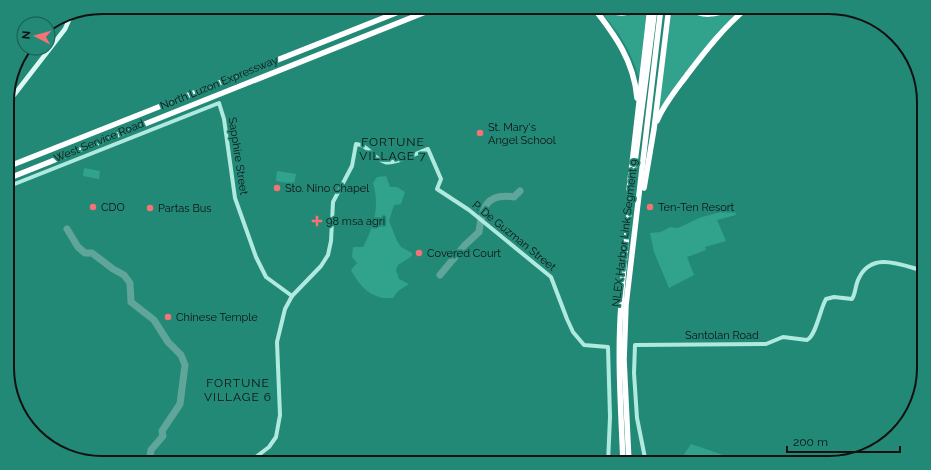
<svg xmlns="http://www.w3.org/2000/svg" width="931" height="470" viewBox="0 0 931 470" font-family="Raleway,sans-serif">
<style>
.green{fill:#31a38d}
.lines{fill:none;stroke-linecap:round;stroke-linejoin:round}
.river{stroke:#60a599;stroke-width:7}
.tertiary{stroke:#b0eadf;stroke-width:4}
.secondary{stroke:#dbf8f3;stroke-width:4.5}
.motorway{stroke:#fff;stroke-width:5.5}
.poi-dot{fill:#f57376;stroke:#238977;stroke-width:1.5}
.labels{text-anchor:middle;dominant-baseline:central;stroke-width:3.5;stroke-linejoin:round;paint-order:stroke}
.street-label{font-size:11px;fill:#111;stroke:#238977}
.poi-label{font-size:11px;fill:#111;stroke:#238977;text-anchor:start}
.neighbourhood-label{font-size:12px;letter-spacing:1px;fill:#111;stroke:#238977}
.rim{fill:none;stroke:#111;stroke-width:2}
</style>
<rect width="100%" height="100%" fill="#238977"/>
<!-- green -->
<g class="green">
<path d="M 596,7 C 607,7 614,18 626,16 C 634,15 640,9 647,7 L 639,77 C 629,47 618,30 596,7 Z"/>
<polygon points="672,7 684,7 695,15 708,17 723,14 733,7 746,7 734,17 658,113"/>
<path d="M 692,7 L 726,7 C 714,14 704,12 692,7 Z"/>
<polygon points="84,168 100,171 99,179 83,176"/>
<polygon points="277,171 296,174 294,184 276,181"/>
<path d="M 386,176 L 390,187 L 397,187 L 405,192 L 401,204 L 394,205 L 389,221 L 397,241 L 401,247 L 412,253 L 412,256 L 398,265 L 396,270 L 399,279 L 409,284 L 398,291 L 393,298 C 372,300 360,287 351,270 L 357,263 L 352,257 L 353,247 L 363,247 C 374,227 380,205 373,183 L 377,177 Z"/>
<polygon points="734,208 736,215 717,220 726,241 705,247 706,250 687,257 694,275 669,288 654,252 650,233 661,232 670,227 678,228 699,218"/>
<polygon points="691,444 726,456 726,463 651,463 650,456 683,456"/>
</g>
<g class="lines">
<!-- river -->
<g class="river">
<polyline points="67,229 78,247 85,253 92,253 113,269 124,275 130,283 131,302 154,320 168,342 181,355 185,365 180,404 162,431 163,436 151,450 149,463"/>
<path d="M 440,275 L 465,245 L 479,232 C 482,208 486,192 514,197 L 520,191"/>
</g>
<!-- tertiary -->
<g class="tertiary">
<polyline points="7,187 219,103 224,119 235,198 256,257 266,277 292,296"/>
<polyline points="259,456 260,463"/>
<path d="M 248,463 L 269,447 L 276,437 L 280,415 L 277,342 L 285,309 L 292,296 L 321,266 L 328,255 L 331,241 L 333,202 L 352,166 L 356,144 C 369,145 373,159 385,162 C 394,165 419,152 428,149 L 441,179 L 437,189 L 469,210 L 551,277 L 567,319 L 573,332 L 584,345 L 608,347 L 610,417 L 608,463"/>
<path d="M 646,463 L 637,418 L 634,373 L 635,345 L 766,344 L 783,337 L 807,340 C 816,336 820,309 826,299 L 834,297 L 852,299 C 856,293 855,285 859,278 C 872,251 901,265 924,271"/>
</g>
<!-- secondary -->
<polyline class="secondary" points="7,104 65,29 72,13"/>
<!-- motorway -->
<g class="motorway">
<path d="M 593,7 C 615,35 634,61 637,98"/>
<path d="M 605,7 C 616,15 627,15 639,7"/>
<path d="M 688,7 C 701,17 717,16 730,7"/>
<path d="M 657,121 C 664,104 676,90 687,75 C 706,50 724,27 748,7"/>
<polyline points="7,167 411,7"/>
<polyline points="7,179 438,7"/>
<polyline points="644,188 654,129 669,7"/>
<polyline points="629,190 650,7"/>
<path d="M 623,463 C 621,410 617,358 621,305 C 627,206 643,106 655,7"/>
<polyline points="629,463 624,360 626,305 661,7"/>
</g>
</g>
<!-- markers -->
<g class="poi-dot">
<circle cx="480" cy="133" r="4"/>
<circle cx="277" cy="188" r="4"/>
<circle cx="93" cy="207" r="4"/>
<circle cx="650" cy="207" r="4"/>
<circle cx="150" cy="208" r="4"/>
<path d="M315 215h4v4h4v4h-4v4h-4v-4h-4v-4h4z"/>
<circle cx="419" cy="253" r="4"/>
<circle cx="168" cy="317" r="4"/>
</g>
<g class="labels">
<!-- street labels -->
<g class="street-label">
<text transform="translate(219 83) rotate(-22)">North Luzon Expressway</text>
<text transform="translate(99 141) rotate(-22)">West Service Road</text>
<text transform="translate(238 156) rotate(81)">Sapphire Street</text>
<text transform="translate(625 233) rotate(-83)">NLEX Harbor Link Segment 9</text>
<text transform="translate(514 236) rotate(39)">P. De Guzman Street</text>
<text x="722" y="335">Santolan Road</text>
</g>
<!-- poi labels -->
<g class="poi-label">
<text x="488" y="127">St. Mary's<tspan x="488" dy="13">Angel School</tspan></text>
<text x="285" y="188">Sto. Nino Chapel</text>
<text x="101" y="207">CDO</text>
<text x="658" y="207">Ten-Ten Resort</text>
<text x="158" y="208">Partas Bus</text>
<text x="326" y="221">98 msa agri</text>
<text x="427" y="253">Covered Court</text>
<text x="176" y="317">Chinese Temple</text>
</g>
<!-- neighbourhood labels -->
<g class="neighbourhood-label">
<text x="393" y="142">FORTUNE<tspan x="393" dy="14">VILLAGE 7</tspan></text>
<text x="238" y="383">FORTUNE<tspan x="238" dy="14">VILLAGE 6</tspan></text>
</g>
</g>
<!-- crop -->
<path d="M0 0H931V470H0ZM102 14H829A88 88 0 0 1 917 102V368A88 88 0 0 1 829 456H102A88 88 0 0 1 14 368V102A88 88 0 0 1 102 14Z" fill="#238977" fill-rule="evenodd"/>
<path class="rim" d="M102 14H829A88 88 0 0 1 917 102V368A88 88 0 0 1 829 456H102A88 88 0 0 1 14 368V102A88 88 0 0 1 102 14Z"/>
<!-- north arrow -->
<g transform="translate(36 36) rotate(276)"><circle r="19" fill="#238977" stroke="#1c594e"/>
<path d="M0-3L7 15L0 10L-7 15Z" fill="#f57376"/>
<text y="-6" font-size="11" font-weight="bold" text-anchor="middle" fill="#111111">N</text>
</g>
<!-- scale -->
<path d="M787 446v6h113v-6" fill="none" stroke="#111111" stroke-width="2"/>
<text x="793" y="446" font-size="12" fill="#111111" stroke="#238977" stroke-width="3" paint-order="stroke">200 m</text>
</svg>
